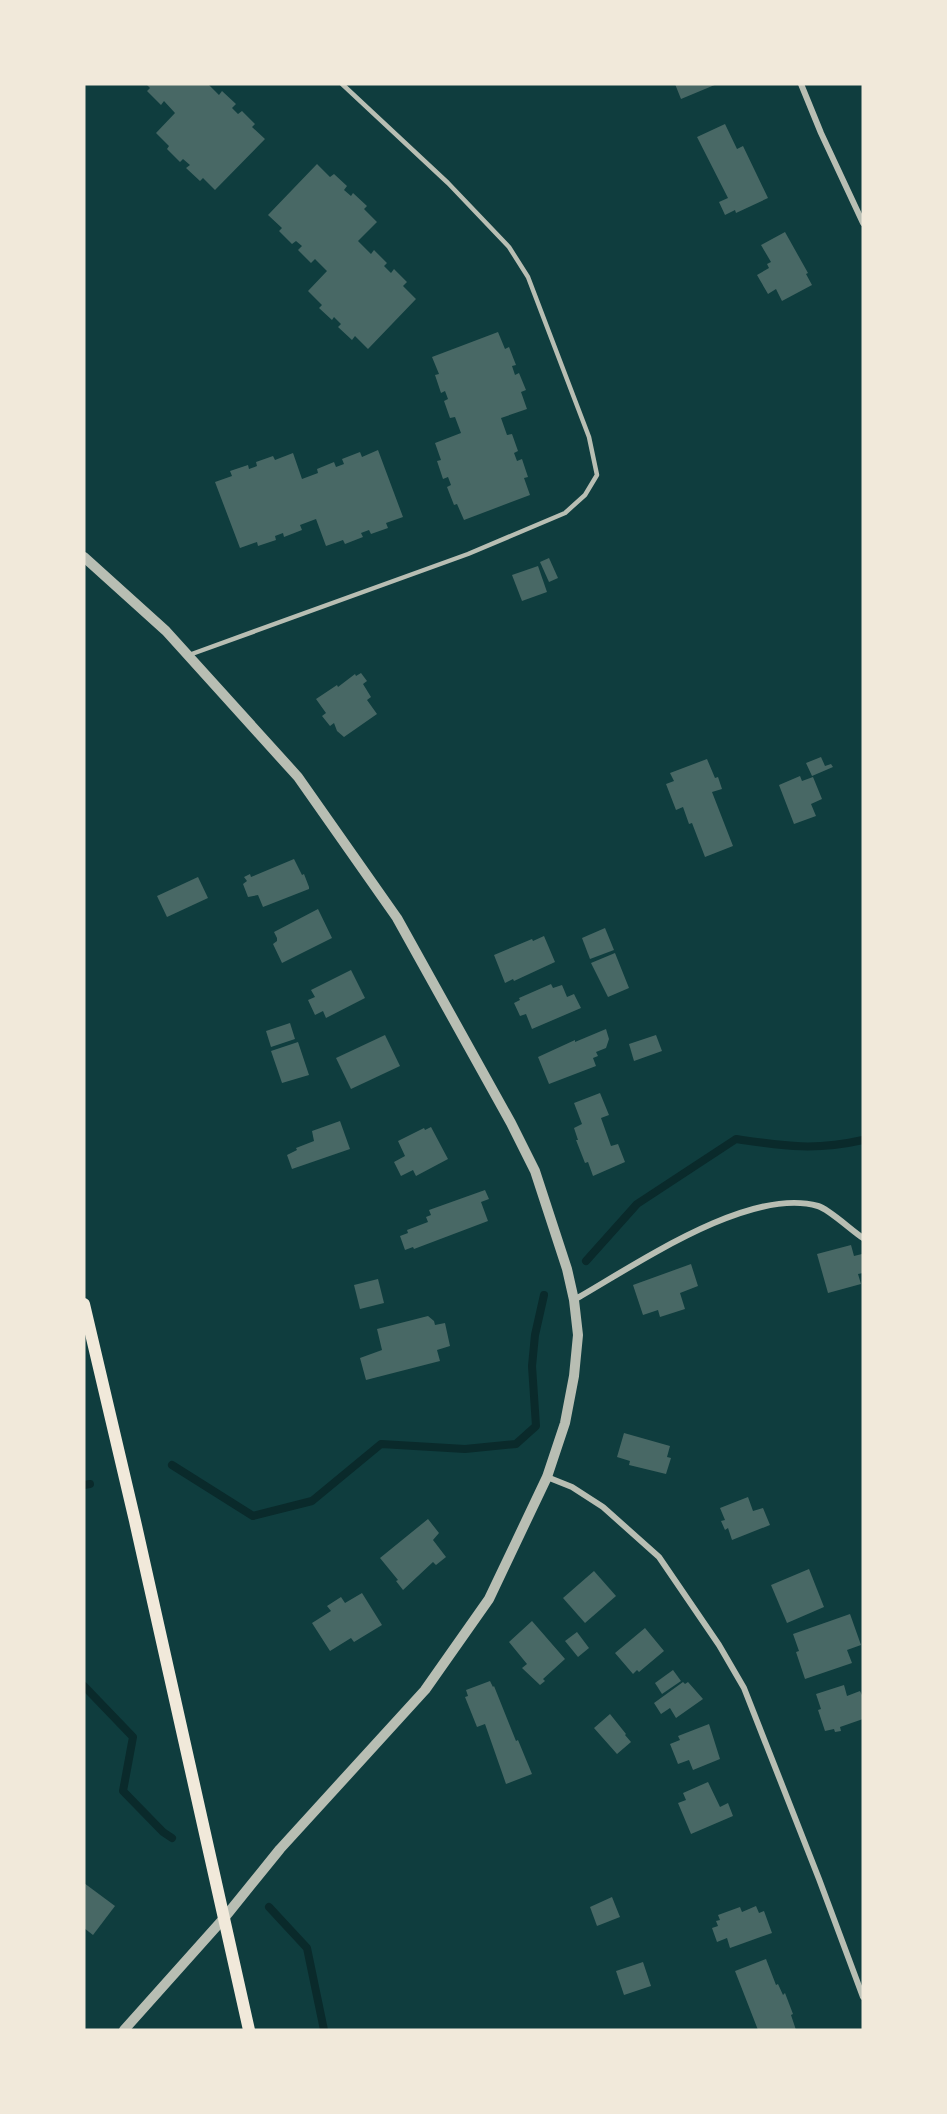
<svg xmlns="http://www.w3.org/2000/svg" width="947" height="2114" viewBox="0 0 947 2114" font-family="Manrope,sans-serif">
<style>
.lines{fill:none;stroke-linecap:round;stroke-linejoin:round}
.stream{stroke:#0a2a2b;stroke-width:8}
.building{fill:#486865}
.service{stroke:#b8beb3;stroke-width:4.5}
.minor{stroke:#b8beb3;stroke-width:6}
.tertiary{stroke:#b8beb3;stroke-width:10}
.secondary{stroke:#f1e9da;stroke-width:12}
</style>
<rect width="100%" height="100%" fill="#0f3d3e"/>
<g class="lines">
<!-- stream -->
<g class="stream">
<path d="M 586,1261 L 637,1204 L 736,1139 C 784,1146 814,1151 863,1140"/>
<polyline points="172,1465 253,1516 312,1501 381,1444 465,1449 516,1444 536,1426 532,1366 535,1335 544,1295"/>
<polyline points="84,1485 90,1484"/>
<polyline points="84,1686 133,1737 123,1791 163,1832 172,1838"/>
<polyline points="269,1907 307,1948 324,2030"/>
</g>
</g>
<!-- building -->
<g class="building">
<polygon points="146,84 208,84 219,95 222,91 236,104 232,108 238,114 242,111 255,124 252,127 265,139 215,190 203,178 200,181 186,168 190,165 183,159 180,162 167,149 169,146 156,133 175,113 164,101 161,105 147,91 150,88"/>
<polygon points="675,84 717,84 681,99"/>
<polygon points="725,124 737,149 743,146 768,198 736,213 735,210 725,215 719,202 728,198 697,137"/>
<polygon points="317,164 330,177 334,174 347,186 344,190 351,196 353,193 367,206 364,209 377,222 358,241 371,254 374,250 387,263 384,266 391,273 394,269 407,282 403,286 416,299 368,349 355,336 352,340 338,327 341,324 334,317 332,320 319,308 322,305 308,291 327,271 315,259 311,263 298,250 302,246 296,241 292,244 279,231 282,228 268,215"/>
<polygon points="785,232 808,273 806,274 812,285 782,301 776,289 768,294 757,275 769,268 767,264 771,262 761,245"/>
<polygon points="498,332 505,349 509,347 516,365 512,366 515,375 519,373 526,390 521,392 527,409 501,418 507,435 512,434 518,451 514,453 517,461 522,459 528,477 524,478 530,495 464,520 457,504 454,505 447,487 451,485 448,477 443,479 437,461 441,460 435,443 461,433 455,417 450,418 444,401 448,399 445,391 441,393 435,375 439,374 432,357"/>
<polygon points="378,450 403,517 386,523 388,528 371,534 369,530 361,533 363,537 345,544 343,540 326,546 316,519 300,525 302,530 284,537 283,533 275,536 276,540 258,546 257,542 240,548 215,482 232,476 230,471 248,465 249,469 257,466 256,462 273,456 275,460 293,453 302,479 318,473 317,469 334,462 336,467 344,464 342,459 360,452 362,457"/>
<polygon points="549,558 558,578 549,582 540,562"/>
<polygon points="538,566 547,592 522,601 512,575"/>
<polygon points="361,673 367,681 363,684 371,697 367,700 377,714 344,737 337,731 334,723 330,726 322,716 326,713 316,699 337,685 338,687 355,674 356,676"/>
<polygon points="821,757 825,766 831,764 833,767 812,776 806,763"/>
<polygon points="707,759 715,778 718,777 722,789 712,792 733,846 705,857 692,823 689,824 683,807 676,810 666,784 674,781 670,773"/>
<polygon points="800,776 802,781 813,777 822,799 811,804 816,816 794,824 779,785"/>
<polygon points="294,859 302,875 304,874 309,887 309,889 263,907 258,895 248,897 243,884 247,881 244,877 250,874 251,877"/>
<polygon points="198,877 208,898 167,917 157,896"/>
<polygon points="318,909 332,938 282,963 273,944 277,941 277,938 274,932"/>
<polygon points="605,928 614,950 590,959 582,938"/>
<polygon points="544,936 555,962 514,981 513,979 505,983 494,955 532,939 533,941"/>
<polygon points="615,953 629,988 608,997 591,963"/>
<polygon points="351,970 365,998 326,1018 323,1011 315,1015 308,1000 315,997 311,990"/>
<polygon points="551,984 553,988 562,985 567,997 574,994 581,1008 532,1029 526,1014 520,1016 514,1003 520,1000 519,998"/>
<polygon points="290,1023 295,1039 271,1047 266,1031"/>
<polygon points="606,1029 609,1039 606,1048 596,1052 598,1056 593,1058 596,1066 549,1084 538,1057 575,1040 575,1042"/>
<polygon points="385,1035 400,1066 351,1089 336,1058"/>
<polygon points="656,1035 662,1051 634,1061 629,1044"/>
<polygon points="298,1042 309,1075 282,1083 271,1051"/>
<polygon points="600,1093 609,1115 601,1118 611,1146 618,1144 625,1162 593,1176 588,1162 585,1163 576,1140 578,1140 574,1128 582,1124 574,1103"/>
<polygon points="340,1121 350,1149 292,1169 287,1155 297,1150 296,1148 314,1141 312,1131"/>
<polygon points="431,1127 448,1159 416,1176 413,1170 401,1176 394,1162 405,1156 398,1141 424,1128 425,1130"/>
<polygon points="485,1190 489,1199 481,1202 488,1221 414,1249 413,1247 405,1250 400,1236 408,1233 407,1230 428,1222 426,1217 431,1215 429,1210"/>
<polygon points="851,1245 854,1256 862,1254 863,1259 863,1273 858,1274 861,1284 828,1293 817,1254"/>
<polygon points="691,1264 698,1286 680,1293 685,1309 660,1317 658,1310 643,1315 633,1285"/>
<polygon points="378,1279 384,1303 360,1309 354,1285"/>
<polygon points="428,1316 434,1321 435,1325 445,1323 450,1346 437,1350 440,1361 366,1380 360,1358 382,1350 377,1329"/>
<polygon points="624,1433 670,1446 667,1457 671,1458 666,1474 629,1465 630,1461 617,1457"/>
<polygon points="748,1497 753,1511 763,1508 770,1525 732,1540 728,1528 725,1530 721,1521 725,1520 720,1508"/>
<polygon points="428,1519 439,1533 433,1540 446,1557 436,1565 433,1562 403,1590 396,1581 398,1580 380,1558"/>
<polygon points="809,1569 824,1607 787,1623 771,1585"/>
<polygon points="594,1571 616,1596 585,1623 563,1598"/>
<polygon points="362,1593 382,1625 354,1642 351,1638 330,1651 312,1623 331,1611 327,1606 341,1597 345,1603"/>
<polygon points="850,1614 861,1645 847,1650 852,1663 805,1679 796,1652 799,1651 793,1634"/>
<polygon points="532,1621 565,1659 543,1679 545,1681 540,1685 522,1668 527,1664 509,1642"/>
<polygon points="645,1628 664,1651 639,1672 637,1670 633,1674 615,1653"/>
<polygon points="577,1632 589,1648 578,1657 565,1641"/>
<polygon points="673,1670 681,1681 662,1694 655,1683"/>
<polygon points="490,1681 493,1687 494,1686 516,1741 518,1740 532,1774 506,1784 485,1724 477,1727 465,1697 468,1696 466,1690"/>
<polygon points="683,1682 685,1684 688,1682 703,1699 676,1718 670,1708 661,1714 654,1703"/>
<polygon points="844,1685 847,1696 860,1691 863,1697 863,1719 840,1727 841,1731 835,1732 834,1729 825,1731 818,1710 821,1709 816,1694"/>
<polygon points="610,1714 626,1734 625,1735 631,1742 617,1754 594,1728"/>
<polygon points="709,1724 720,1759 693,1770 689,1760 678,1764 670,1744 680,1740 678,1736"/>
<polygon points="708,1782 720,1807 728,1803 733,1816 691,1834 678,1803 686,1800 683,1793"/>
<polygon points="84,1883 115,1906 93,1935 84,1928"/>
<polygon points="612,1897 620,1917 597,1926 590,1907"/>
<polygon points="756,1906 759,1913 764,1911 772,1933 730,1948 727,1938 717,1942 712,1928 718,1926 716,1921 720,1920 718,1915 740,1907 742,1912"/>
<polygon points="766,1959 776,1985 778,1984 783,1995 785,1993 793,2014 791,2015 796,2030 758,2030 735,1971"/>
<polygon points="643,1962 651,1986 624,1995 616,1971"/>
</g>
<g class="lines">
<!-- service -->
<polyline class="service" points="189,655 468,554 565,513 585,495 597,475 589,437 528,277 509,247 448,183 342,84"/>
<!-- minor -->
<g class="minor">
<polyline points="801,84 821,133 863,223"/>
<path d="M 574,1300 C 634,1266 749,1186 818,1206 C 829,1209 852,1231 863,1238"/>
<polyline points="547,1477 572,1487 603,1507 659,1557 719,1645 744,1688 819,1879 863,1997"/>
</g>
<!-- tertiary -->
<polyline class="tertiary" points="84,557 166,631 298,777 397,918 511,1123 535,1171 567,1269 574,1300 578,1335 574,1376 565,1423 547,1477 489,1599 425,1690 280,1849 225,1917 124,2030"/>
<!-- secondary -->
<polyline class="secondary" points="84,1304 135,1521 249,2030"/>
</g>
<!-- border -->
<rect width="947" height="2114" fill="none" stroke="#f1e9da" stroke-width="171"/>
</svg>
